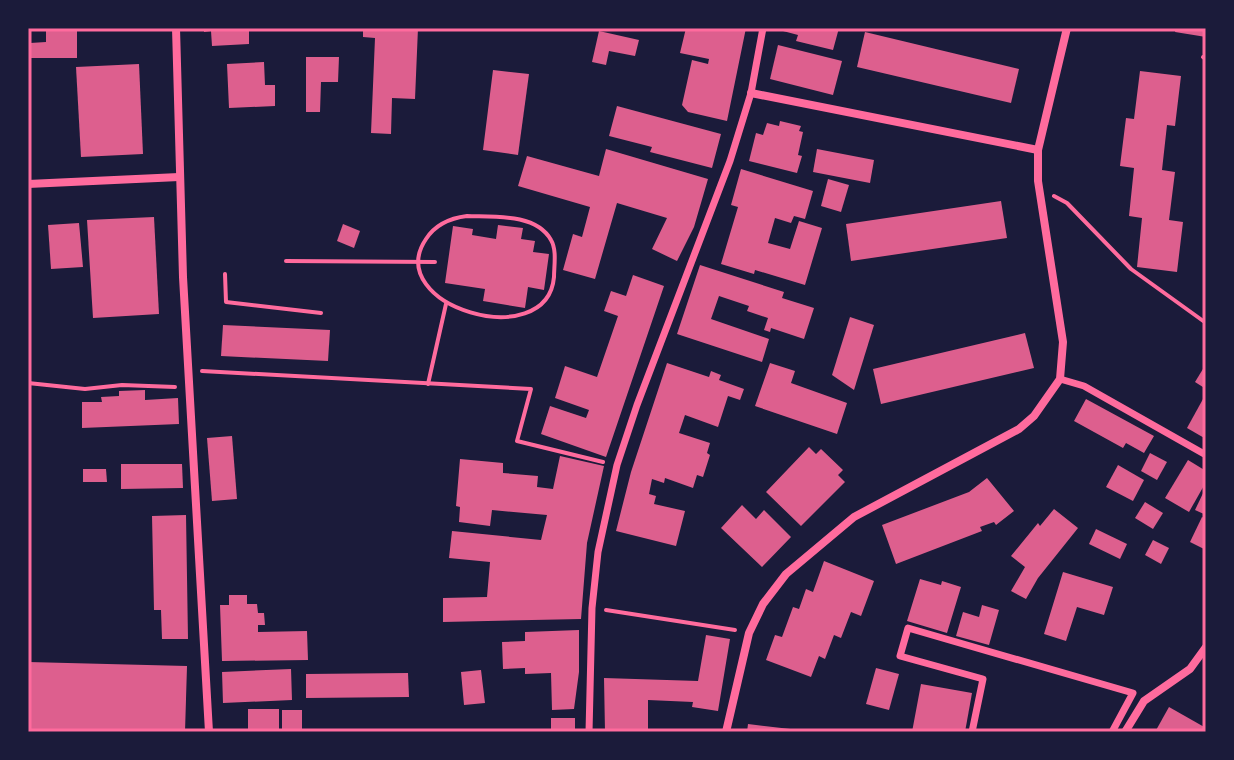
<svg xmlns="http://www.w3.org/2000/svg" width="1234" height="760" viewBox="0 0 1234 760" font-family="'Nunito Sans',sans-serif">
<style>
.building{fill:#dd5f8e}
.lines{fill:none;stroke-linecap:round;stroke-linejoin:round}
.path{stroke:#ff6b9d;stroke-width:4}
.pedestrian{stroke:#ff6b9d;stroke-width:7}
.minor{stroke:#ff6b9d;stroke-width:8}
.neatline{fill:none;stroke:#ff6b9d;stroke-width:3}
</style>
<rect width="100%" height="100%" fill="#1b1b3a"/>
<!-- building -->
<g class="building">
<polygon points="46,28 77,28 77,58 30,58 30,43 46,42"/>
<polygon points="204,28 249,28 249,44 212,46 211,31 204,32"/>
<polygon points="363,28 418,28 415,99 392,98 391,134 371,133 375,38 363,37"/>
<polygon points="686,28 746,28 727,121 688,112 682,105 692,60 708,64 709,59 680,53"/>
<polygon points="784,28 839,28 833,50 796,41 798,35 783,31"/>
<polygon points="1176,28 1206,28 1206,37 1175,32"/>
<polygon points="599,31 639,40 635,56 609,51 606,65 592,62"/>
<polygon points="865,32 1019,69 1011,103 857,67"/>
<polygon points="778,45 842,61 833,95 770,79"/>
<polygon points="306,57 339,57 338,82 321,82 320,112 306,112"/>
<polygon points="264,62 265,85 275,85 275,106 229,108 227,64"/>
<polygon points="139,64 143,154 81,157 76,67"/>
<polygon points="493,70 529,74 518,155 483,150"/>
<polygon points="1140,71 1181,76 1175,126 1167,125 1162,170 1175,172 1169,220 1183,222 1177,272 1137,267 1142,218 1129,216 1134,168 1120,166 1126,118 1134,119"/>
<polygon points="617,106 721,134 712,168 650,152 652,147 609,136"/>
<polygon points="780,121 801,126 799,131 803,132 798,155 802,156 797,173 749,161 756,133 763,135 767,123 779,126"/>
<polygon points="606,149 708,179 694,227 677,261 652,249 667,218 617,203 595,279 563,270 573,234 582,237 590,207 518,186 527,156 599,176"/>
<polygon points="817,149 874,160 870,183 813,172"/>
<polygon points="741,169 813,191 805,219 794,216 791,223 775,218 768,243 790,249 799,221 822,228 805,285 755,270 754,274 721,264 738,207 731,205"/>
<polygon points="828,179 849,185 841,212 821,206"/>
<polygon points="1001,201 1007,238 851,261 846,224"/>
<polygon points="154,217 159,314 93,318 87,220"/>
<polygon points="79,223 83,267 51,269 48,225"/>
<polygon points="343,224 360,231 354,248 337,241"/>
<polygon points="498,225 523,228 521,239 535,241 533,252 549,254 544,290 528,287 525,308 483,301 485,289 445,283 453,226 473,229 472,235 496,239"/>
<polygon points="700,265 784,292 782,298 814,308 804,339 771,328 770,332 764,330 768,318 747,311 749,306 719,296 711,319 769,339 762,362 677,334"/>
<polygon points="633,275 664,286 606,457 541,434 550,406 586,418 589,410 555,398 565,366 597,377 618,316 604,311 611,291 626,296"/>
<polygon points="850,317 874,325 854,390 832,375"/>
<polygon points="223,325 330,330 328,361 221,356"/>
<polygon points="1025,333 1034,368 881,404 873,369"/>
<polygon points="667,363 709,377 711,371 721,375 719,380 744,389 740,400 728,396 718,427 685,415 679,433 710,443 707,453 710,455 703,477 697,475 693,488 665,478 664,483 652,479 649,494 656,496 654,504 685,511 676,546 616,531 631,472"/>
<polygon points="770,363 795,371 791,383 847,403 837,434 755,406"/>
<polygon points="1206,364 1206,389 1195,382"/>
<polygon points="145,390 145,400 178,398 179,424 82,428 82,402 102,402 101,397 119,396 119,391"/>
<polygon points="1086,399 1154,436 1144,453 1126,443 1123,448 1074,421"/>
<polygon points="1203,399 1206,401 1206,439 1187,428"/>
<polygon points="232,436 237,499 212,501 207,438"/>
<polygon points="809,447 816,454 821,449 843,470 838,475 845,482 801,526 766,492"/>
<polygon points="1150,453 1167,462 1157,480 1141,471"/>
<polygon points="560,456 604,466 587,543 581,619 443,622 443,598 487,597 490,562 449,558 452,531 541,540 547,515 492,510 490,526 459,522 460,507 456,506 460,459 503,463 503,473 538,476 537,487 553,489"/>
<polygon points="1188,460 1206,471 1206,482 1189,512 1165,498"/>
<polygon points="121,464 182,464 183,488 121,489"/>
<polygon points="1118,465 1144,480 1133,501 1106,487"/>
<polygon points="83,469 106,469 107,482 83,482"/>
<polygon points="987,478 1014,511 996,525 994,522 980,527 982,531 896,564 882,525 969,492"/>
<polygon points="1206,487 1206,515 1195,510"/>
<polygon points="1145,502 1163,513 1153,529 1135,518"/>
<polygon points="742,505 756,519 764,510 791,537 762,567 721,528"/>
<polygon points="1054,509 1078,528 1038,578 1026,599 1011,591 1025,567 1011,556 1038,523 1040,526"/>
<polygon points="186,515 188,639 162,639 161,610 154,610 152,516"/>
<polygon points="1202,517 1206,519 1206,550 1190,542"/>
<polygon points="1096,529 1127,544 1120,559 1089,544"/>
<polygon points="1153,540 1169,548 1161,564 1145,555"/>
<polygon points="824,561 874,581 861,616 851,612 841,638 834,635 825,659 819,656 811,677 766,660 775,635 782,637 793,607 799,609 806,589 813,592"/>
<polygon points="1063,572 1113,587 1104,615 1077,607 1066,641 1044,634"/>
<polygon points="920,579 941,585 942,581 961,587 947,633 907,621"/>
<polygon points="229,595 247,595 247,604 257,604 258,613 264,613 265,625 258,625 258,632 307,631 308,660 222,661 220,605 229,605"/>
<polygon points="982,605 999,610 989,645 956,636 963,612 979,617"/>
<polygon points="579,630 579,672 574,709 552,710 551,673 525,674 525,668 503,669 502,642 525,641 525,632"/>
<polygon points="706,635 730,639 718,711 692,707 693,702 648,700 648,732 605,732 604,678 698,681"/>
<polygon points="28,662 187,666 185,732 28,732"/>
<polygon points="876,668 899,674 889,710 866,704"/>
<polygon points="291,669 292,700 223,703 222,672"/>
<polygon points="481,670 485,703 464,705 461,672"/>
<polygon points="408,673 409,697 306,698 306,674"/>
<polygon points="921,684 972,693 965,732 912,732"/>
<polygon points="1169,707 1206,728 1206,732 1155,732"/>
<rect x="248" y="709" width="31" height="23"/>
<rect x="282" y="710" width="20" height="22"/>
<rect x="551" y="718" width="24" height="14"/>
<polygon points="748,724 799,730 798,732 747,732"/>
</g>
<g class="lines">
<!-- path -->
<g class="path">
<polyline points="1203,57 1206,59"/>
<polyline points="1054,196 1067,203 1131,269 1206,323"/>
<path d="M 467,216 C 493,217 536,213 551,240 C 557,250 554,266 554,277 C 547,355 381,306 426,239 C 435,225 451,218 467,216 Z"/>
<polyline points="286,261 435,262"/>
<polyline points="225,274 226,302 321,313"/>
<polyline points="202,371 531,389 517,441 603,462"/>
<polyline points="28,383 85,389 122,385 175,387"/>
<polyline points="428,384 446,304"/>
<polyline points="606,610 735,630"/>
</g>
<!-- pedestrian -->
<g class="pedestrian">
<polyline points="1060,379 1084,386 1206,455"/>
<polyline points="589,732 592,608 598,552 617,465 637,405 730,161 751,93 763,28"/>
<polyline points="972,732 983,679 900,656 908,628 1133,693 1112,732"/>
</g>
<!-- minor -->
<g class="minor">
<polyline points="176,28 183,277 209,732"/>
<polyline points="751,93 1038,150"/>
<polyline points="28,184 179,177"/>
<polyline points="726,732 749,633 763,604 786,574 854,517 1019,429 1034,416 1060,379 1063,342 1038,181 1038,150 1067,28"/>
<polyline points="1125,732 1144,701 1190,669 1206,647"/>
</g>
</g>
<!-- border -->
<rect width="1234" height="760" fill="none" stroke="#1b1b3a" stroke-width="60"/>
<rect x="30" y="30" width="1174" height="700" class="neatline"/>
</svg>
